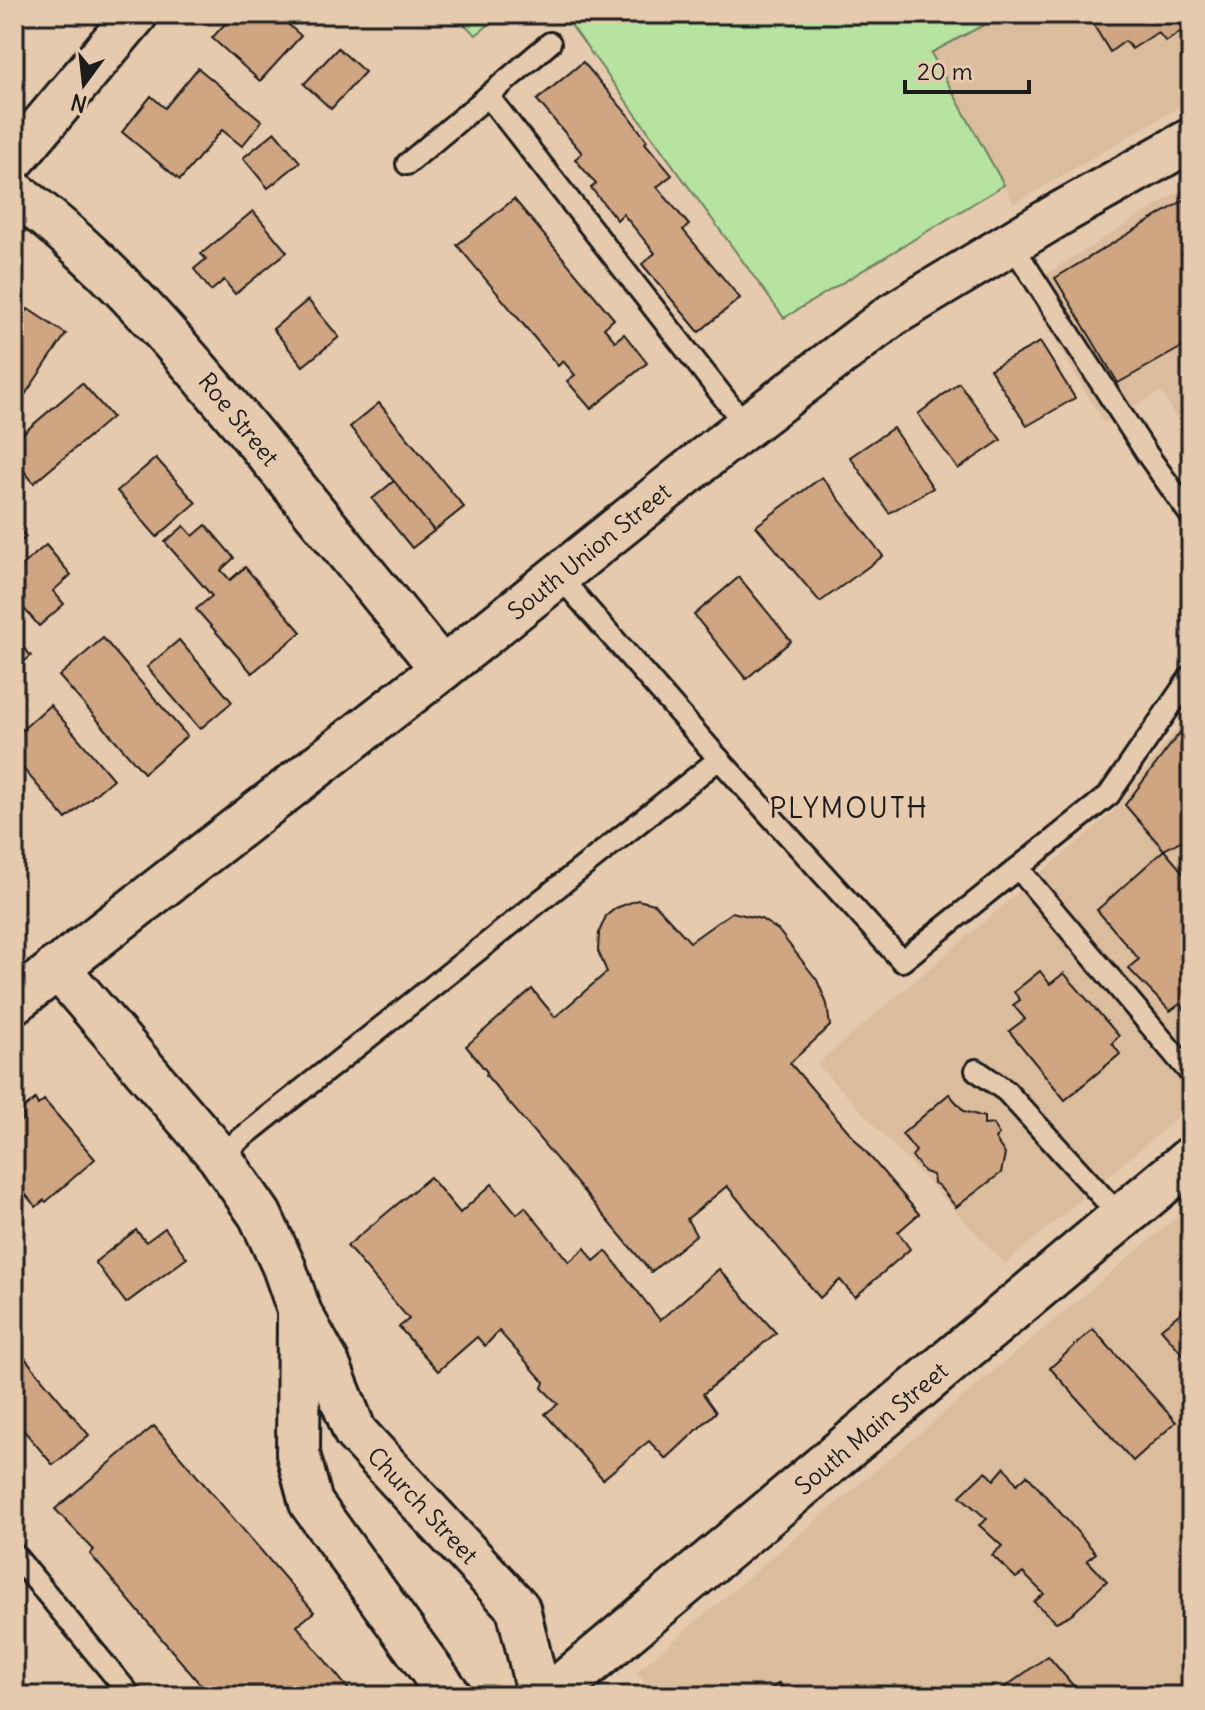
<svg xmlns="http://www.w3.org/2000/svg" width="1205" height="1710" viewBox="0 0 1205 1710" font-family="Delius,sans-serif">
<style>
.built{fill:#dbbc9d}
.green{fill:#b7e3a0;stroke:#6a805e;stroke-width:2}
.building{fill:#cfa582;stroke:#1c1c1c;stroke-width:2}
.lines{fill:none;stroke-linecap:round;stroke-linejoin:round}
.lane-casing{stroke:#1c1c1c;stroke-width:26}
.street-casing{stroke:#1c1c1c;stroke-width:48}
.secondary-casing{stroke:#1c1c1c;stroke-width:50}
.lane{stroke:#e6caad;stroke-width:20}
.street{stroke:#e6caad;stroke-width:42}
.secondary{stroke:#e6caad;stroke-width:44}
.labels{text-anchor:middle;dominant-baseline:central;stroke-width:6;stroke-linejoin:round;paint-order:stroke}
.street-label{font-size:24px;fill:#1c1c1c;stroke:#e6caad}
.quarter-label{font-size:28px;letter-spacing:2px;fill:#1c1c1c;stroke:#e6caad}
</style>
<rect width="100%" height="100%" fill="#e6caad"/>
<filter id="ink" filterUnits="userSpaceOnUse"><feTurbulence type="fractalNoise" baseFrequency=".0125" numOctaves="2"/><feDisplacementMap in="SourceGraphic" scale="16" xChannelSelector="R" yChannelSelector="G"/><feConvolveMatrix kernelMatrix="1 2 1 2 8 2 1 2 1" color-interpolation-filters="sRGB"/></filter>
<g filter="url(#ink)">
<!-- built -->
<g class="built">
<polygon points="1004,14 1191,14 1191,100 1014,204 931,53"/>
<polygon points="1191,184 1191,443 1161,392 1104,423 1024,288"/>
<polygon points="1191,711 1191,1106 1005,1264 817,1064 1112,813"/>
<polygon points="1191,1205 1191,1696 657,1696 636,1672"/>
</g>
<!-- green -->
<g class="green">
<polygon points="453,14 502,14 476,35"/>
<polygon points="563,14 1004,14 931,53 1004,185 784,318"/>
</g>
<!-- building -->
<g class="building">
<polygon points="234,14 277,14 301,36 260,81 212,38"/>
<polygon points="1087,14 1191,14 1191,24 1166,42 1158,32 1132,49 1125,41 1110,52"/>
<polygon points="338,48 365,72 331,109 304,84"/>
<polygon points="583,62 628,115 647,141 645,143 672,175 657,187 689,225 683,230 740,298 699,332 642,264 655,253 623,214 617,220 591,188 596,184 575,159 582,153 537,100"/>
<polygon points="198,68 262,121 242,146 222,130 180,180 122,132 151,96 165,108"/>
<polygon points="275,132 300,162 268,188 243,158"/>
<polygon points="1191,196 1191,342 1118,383 1055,278"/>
<polygon points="514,199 614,319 604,328 615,341 624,334 647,363 591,409 567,381 575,375 563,361 558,366 457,245"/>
<polygon points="253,211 287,252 235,294 224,280 211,291 194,269 206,259 201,254"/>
<polygon points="308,300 339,337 303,366 273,329"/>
<polygon points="28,309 66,334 14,411 14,330"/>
<polygon points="1040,342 1075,398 1027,426 990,369"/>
<polygon points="82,383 112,417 34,483 14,460 14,441"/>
<polygon points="959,383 1001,440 958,469 918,414"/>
<polygon points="379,403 464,507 434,531 350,427"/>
<polygon points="893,428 933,488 889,513 850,457"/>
<polygon points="156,458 196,503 157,537 117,491"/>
<polygon points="822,477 883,556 820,602 756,526"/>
<polygon points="394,481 434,531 412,548 372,499"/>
<polygon points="14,524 26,537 14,547"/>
<polygon points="206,525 234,558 221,570 230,580 245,567 301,632 252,673 196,609 212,596 165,542 184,526 193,536"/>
<polygon points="46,545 71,575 53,591 64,604 39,626 14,597 14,572"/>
<polygon points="739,577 791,641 746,679 694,615"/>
<polygon points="14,637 31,656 14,670"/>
<polygon points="103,638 187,736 144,773 59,676"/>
<polygon points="179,640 232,702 200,729 147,667"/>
<polygon points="50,705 113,779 66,819 14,758 14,737"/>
<polygon points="1191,718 1191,835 1164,850 1125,805"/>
<polygon points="1164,850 1191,882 1191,1017 1180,1004 1170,1011 1128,968 1139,959 1097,910"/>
<polygon points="637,900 655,904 690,942 732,912 761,919 778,930 817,980 827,1004 830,1026 790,1063 919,1214 898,1232 910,1249 855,1297 840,1280 820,1298 727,1186 687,1219 696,1235 651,1272 486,1075 487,1072 466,1046 532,989 555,1017 607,972 598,951 599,932 606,916 616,908"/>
<polygon points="1040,971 1050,984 1064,973 1119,1036 1112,1043 1120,1054 1065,1100 1009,1031 1025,1019 1013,1005 1020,1000 1014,992"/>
<polygon points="949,1094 964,1111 984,1117 984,1125 993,1124 999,1135 995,1139 1005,1154 1001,1173 956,1207 939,1186 934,1183 933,1175 924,1172 912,1156 916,1151 902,1134"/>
<polygon points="35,1099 38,1105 44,1100 95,1159 46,1202 44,1200 36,1207 14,1181 14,1127 24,1118 21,1111"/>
<polygon points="430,1177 460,1213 492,1184 517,1214 525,1207 569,1262 585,1248 594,1261 606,1251 660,1320 719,1269 776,1333 703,1394 716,1412 666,1459 649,1441 603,1479 545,1414 558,1404 542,1388 544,1382 499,1331 485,1346 477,1337 438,1371 399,1327 409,1319 347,1246"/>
<polygon points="165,1228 187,1258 126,1303 95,1262 136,1230 146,1242"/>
<polygon points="1191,1304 1191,1364 1161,1329"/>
<polygon points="1093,1329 1176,1422 1133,1461 1050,1368"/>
<polygon points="24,1357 89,1435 53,1465 14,1419 14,1365"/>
<polygon points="154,1426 314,1612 297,1626 354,1696 210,1696 90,1554 94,1550 55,1509"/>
<polygon points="1005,1467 1017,1484 1027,1475 1096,1553 1087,1560 1107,1581 1071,1615 1056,1622 1034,1602 1044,1594 1023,1573 1016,1578 992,1555 1002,1546 979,1525 987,1519 960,1496 986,1471 994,1480"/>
<polygon points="1048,1656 1082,1696 993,1696"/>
<polygon points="779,1683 790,1696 763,1696"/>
</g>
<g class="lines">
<defs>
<g id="lane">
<polyline points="488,96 550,43"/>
<polyline points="407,164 488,96 746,426"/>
<polyline points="1011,243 1147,454 1191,516"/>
<polyline points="558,575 719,759 902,961 1109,795 1191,676"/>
<polyline points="1018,868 1191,1074"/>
<polyline points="976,1070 1006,1091 1121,1217"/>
<polyline points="219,1156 719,759"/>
<polyline points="14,1554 131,1696"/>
</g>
<g id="street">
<polyline points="14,159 136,14"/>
<path d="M 14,192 C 113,265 192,362 270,457 C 327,527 384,598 442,669"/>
<polyline points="57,967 219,1156 260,1215 284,1267 300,1313 327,1362 355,1432 518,1608 539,1696"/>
<polyline points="14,1002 442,669 719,447 892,315 1061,213 1191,140"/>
<polyline points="299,1314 298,1454 311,1503 450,1696"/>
</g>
<polyline id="secondary" points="550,1696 1191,1159"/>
</defs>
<!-- lane casing -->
<use href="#lane" class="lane-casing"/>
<!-- street casing -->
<use href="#street" class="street-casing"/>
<!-- secondary casing -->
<use href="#secondary" class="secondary-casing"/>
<!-- lane -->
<use href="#lane" class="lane"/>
<!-- street -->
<use href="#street" class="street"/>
<!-- secondary -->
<use href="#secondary" class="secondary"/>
</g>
</g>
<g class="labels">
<!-- street labels -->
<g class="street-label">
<text transform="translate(239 419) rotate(51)">Roe Street</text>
<text transform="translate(589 551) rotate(-39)">South Union Street</text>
<text transform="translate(871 1428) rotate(-40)">South Main Street</text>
<text transform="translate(423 1505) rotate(47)">Church Street</text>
</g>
<!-- quarter labels -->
<g class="quarter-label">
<text x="849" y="808">PLYMOUTH</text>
</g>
</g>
<!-- margin -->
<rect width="1205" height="1710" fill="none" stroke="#e6caad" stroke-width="48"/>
<rect x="24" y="24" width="1157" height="1662" fill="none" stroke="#1c1c1c" stroke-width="3" filter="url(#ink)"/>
<!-- north arrow -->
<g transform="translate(84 84) rotate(195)" stroke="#e6caad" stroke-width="6" paint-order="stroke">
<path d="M0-6L14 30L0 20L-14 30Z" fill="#1c1c1c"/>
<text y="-12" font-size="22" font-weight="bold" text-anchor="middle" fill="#1c1c1c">N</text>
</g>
<!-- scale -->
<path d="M905 80v12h124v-12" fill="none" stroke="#1c1c1c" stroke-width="4"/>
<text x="917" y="80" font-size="24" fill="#1c1c1c" stroke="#e6caad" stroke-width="6" paint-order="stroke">20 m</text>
</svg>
